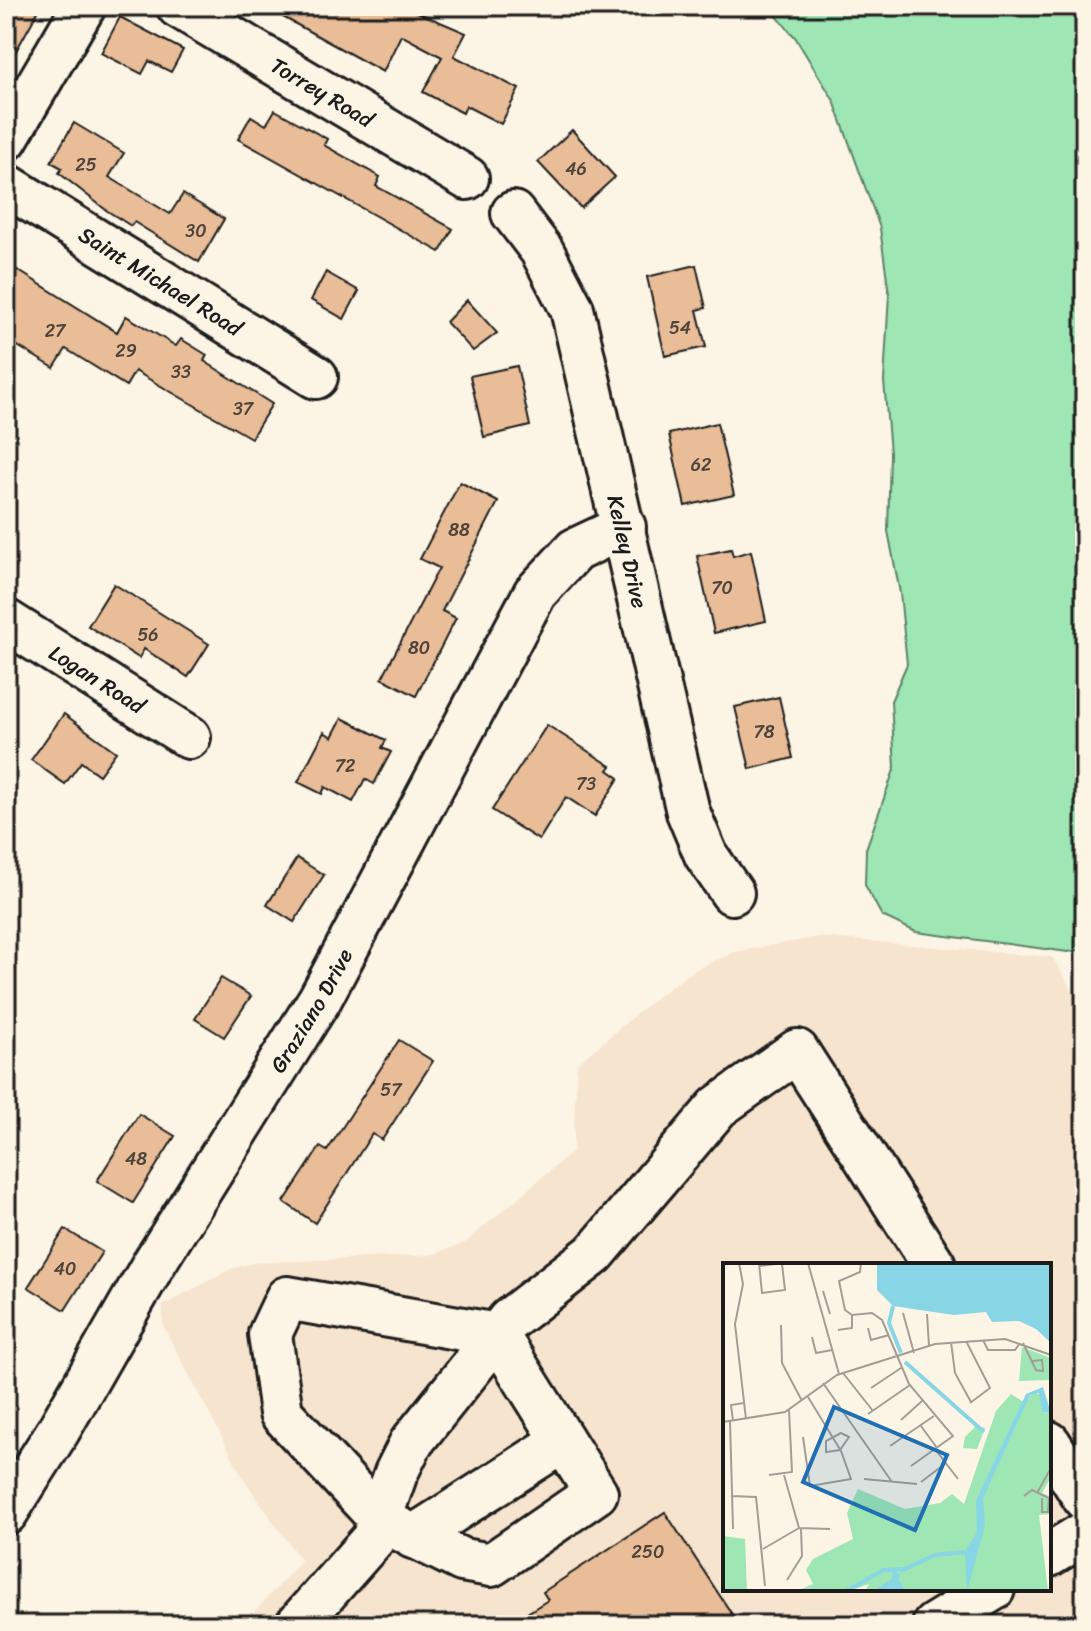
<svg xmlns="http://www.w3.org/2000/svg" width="1091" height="1631" viewBox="0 0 1091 1631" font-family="Sriracha,sans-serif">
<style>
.built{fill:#f6e4ce;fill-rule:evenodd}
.green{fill:#9ee6b4;stroke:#5d8168;stroke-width:2}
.building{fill:#e8bd98;stroke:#1c1c1c;stroke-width:2}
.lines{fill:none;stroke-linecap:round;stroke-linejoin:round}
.minor-casing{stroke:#1c1c1c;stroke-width:48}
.minor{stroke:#fcf5e5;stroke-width:42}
.labels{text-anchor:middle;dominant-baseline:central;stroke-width:6;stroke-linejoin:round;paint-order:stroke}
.number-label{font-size:18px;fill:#4f443b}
.street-label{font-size:22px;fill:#1c1c1c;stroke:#fcf5e5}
.inset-river{fill:none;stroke:#87d5e5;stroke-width:4}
.inset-road{fill:none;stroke:#a29e95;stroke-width:2}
.view{fill:#1f6fb2;fill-opacity:0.15;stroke:#1f6fb2;stroke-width:4}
.inset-edge{fill:none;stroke:#1c1c1c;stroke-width:4}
</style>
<rect width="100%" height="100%" fill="#fcf5e5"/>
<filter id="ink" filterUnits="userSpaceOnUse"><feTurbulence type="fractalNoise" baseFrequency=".0125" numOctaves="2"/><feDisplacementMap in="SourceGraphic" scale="16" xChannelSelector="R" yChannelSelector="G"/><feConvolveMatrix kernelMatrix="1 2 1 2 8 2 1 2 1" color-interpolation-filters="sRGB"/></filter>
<g filter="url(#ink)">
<!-- built -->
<path class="built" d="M 818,937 L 1052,957 L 1085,1011 L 1085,1625 L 242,1625 L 301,1561 L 245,1481 L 163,1326 L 163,1305 L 231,1269 L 251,1263 L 431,1255 L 465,1243 L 573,1151 L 577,1064 L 659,995 L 698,968 L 735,952 ZM 725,1265 L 1049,1265 L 1049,1589 L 725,1589 Z"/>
<!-- green -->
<polygon class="green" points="768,6 1085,6 1085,949 1068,952 916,932 882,916 865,885 866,849 895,767 891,701 907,664 900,593 888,531 890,453 884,381 889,294 880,228 834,101 795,37"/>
<!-- building -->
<g class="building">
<polygon points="6,6 41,6 6,69"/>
<polygon points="263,6 403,6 466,33 454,56 519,89 501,124 466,106 463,113 423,92 442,57 401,35 383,72"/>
<polygon points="120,17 183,50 171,72 149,61 142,74 101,53"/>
<polygon points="275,110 327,139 324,145 380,177 376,186 453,229 440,252 238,139 251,116 266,125"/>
<polygon points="74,123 124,153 109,177 170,214 183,194 224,219 199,262 134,222 131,226 106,210 59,173 62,168 51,162"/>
<polygon points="572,130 615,177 581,208 538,162"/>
<polygon points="6,263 117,332 126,316 176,346 181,339 207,355 204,361 272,404 251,438 135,371 126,386 66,349 54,368 6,339"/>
<polygon points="696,265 706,308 697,310 706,347 665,356 647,277"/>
<polygon points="326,272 359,291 344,319 311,300"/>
<polygon points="467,300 497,333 473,351 446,322"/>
<polygon points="517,366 530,426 484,437 470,376"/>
<polygon points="717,423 734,495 685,506 669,434"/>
<polygon points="460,482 498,502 442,611 456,618 416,696 382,678 439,568 420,559"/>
<polygon points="731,549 733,556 751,551 766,621 714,633 697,556"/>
<polygon points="114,584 209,644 188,677 144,649 139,658 88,626"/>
<polygon points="779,697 793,758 750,769 735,707"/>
<polygon points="64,714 116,752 99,775 81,762 65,784 31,760"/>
<polygon points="342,718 386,740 382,748 391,752 374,784 365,779 353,802 325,787 322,794 298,782 324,732 332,737"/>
<polygon points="547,725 611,766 608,770 619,778 595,816 566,797 539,840 492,810"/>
<polygon points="297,858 324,875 294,922 267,905"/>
<polygon points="221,978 251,996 224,1037 195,1019"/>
<polygon points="399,1040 433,1061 382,1140 372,1134 315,1223 284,1202 320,1147 327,1151"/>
<polygon points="139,1114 175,1136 133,1203 97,1181"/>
<polygon points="65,1229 102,1252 65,1310 28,1287"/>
<polygon points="665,1512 739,1625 508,1625 548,1600 543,1592"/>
</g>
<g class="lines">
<defs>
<g id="minor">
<path id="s1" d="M 178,6 L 467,178"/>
<polyline points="6,139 84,6"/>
<path id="s2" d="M 6,185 L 316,377"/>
<path id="s3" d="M 513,213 L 542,251 L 572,309 L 688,812 L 706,855 L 732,893"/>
<path id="s4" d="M 6,621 L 189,737"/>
<polygon points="287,1298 497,1335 596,1493 491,1565 462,1560 381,1520 281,1413 270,1334"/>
<polyline points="1049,1443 1085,1499"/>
<path id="s5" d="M 6,1513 L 58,1431 L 153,1265 L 320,999 L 535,593 L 575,550 L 624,527"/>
<polyline points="413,1537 563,1441"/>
<polyline points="1049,1555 1085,1533"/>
<polyline points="297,1625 373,1539 396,1473 411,1443 509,1320 594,1254 718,1107 797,1051 934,1265"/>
<polyline points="934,1625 993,1589"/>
</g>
</defs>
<!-- minor casing -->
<use href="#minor" class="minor-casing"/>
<!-- minor -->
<use href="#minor" class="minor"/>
</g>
</g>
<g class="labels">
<!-- number labels -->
<g class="number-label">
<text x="86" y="165">25</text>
<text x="576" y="169">46</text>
<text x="196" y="231">30</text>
<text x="680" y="328">54</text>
<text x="55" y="331">27</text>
<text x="126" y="351">29</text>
<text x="181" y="372">33</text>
<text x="243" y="409">37</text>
<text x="701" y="465">62</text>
<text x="459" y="530">88</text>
<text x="722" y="588">70</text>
<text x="148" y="635">56</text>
<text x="419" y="648">80</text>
<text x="764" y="732">78</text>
<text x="345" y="766">72</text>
<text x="586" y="784">73</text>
<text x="391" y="1090">57</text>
<text x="136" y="1159">48</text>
<text x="65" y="1269">40</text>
<text x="648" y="1552">250</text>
</g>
<!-- street labels -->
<g class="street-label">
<text stroke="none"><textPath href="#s1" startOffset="168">Torrey Road</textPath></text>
<text stroke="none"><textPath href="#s2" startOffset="182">Saint Michael Road</textPath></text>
<text stroke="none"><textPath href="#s3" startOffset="362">Kelley Drive</textPath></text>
<text stroke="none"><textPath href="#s4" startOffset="108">Logan Road</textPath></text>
<text stroke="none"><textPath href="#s5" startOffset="588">Graziano Drive</textPath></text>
</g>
</g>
<!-- overview -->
<g transform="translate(723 1263)">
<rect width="328" height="328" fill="#fcf5e5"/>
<path d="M 299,84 L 328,95 L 328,117 L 296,118 ZM 309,130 L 317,131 L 319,149 L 328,150 L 328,214 L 319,230 L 328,234 L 328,251 L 316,252 L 325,328 L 142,328 L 146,321 L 126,328 L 74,328 L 90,321 L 83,307 L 90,296 L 130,276 L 124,250 L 135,226 L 182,246 L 217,240 L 229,231 L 241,241 L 273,148 L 288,131 L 302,140 ZM 253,163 L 262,165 L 254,186 L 240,185 L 242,174 ZM 0,273 L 22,276 L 24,328 L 0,328 Z" fill="#9ee6b4"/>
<path d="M 154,0 L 328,0 L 328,80 L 313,66 L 296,58 L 269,59 L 263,49 L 231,52 L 170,43 L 154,27 ZM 320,124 L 328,150 L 319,149 L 316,130 L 307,132 L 260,235 L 262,263 L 244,328 L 242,289 L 254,269 L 253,238 L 303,131 ZM 170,305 L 176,312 L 181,307 L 175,315 L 182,328 L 150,328 L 169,316 Z" fill="#87d5e5"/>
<path class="inset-river" d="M 170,43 L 166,60 L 178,90M 182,99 L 261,169M 123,328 L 161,307 L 182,306 L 212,292 L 242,289"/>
<path class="inset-road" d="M 16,0 L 20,21 L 12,61 L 23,156M 36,0 L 39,30 L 62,27 L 59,1M 85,0 L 116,111M 138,0 L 137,9 L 116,18 L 122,47 L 129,52 L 149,50 L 159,57 L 186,121 L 230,173 L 188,203M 36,3 L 60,0M 100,28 L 107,51M 180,50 L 191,90M 204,51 L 206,83M 58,62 L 59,100 L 79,138M 145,65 L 148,77 L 166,72M 115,67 L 129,65 L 129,52M 89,74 L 93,90 L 109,87M 260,77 L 265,87 L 292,87 L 297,80M 243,78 L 267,125 L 247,140M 228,79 L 232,110 L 248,139M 300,80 L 313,107 L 320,108 L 319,97 L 309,98M 120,110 L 150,148M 100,120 L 169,219M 148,125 L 178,105M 145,151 L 187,122M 178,157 L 199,138M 7,158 L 10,266M 10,158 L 8,142 L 21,140M 0,159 L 62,149 L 114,112 L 212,81 L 282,76 L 328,92M 198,163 L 214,185M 118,170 L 126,174 L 117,187 L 103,189 L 103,178 ZM 80,174 L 87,223 L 128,216 L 118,188 L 85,134M 167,183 L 211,153M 212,186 L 235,216M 46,212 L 69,209 L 66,147M 61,212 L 76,265M 141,216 L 194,221M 198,219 L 223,200M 314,230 L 328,205M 9,233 L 33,234 L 42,323M 301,233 L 309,227 L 326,235 L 325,249 L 319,249 L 319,235M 76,265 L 107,266M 40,286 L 76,265M 64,317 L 79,293 L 78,266"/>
<path class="view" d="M 111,144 L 224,192 L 192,267 L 80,219 Z"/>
<rect width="328" height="328" class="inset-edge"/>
</g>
<!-- margin -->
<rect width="1091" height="1631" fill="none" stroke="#fcf5e5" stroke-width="32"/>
<rect x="16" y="16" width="1059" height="1599" fill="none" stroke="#1c1c1c" stroke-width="3" filter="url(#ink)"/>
</svg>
